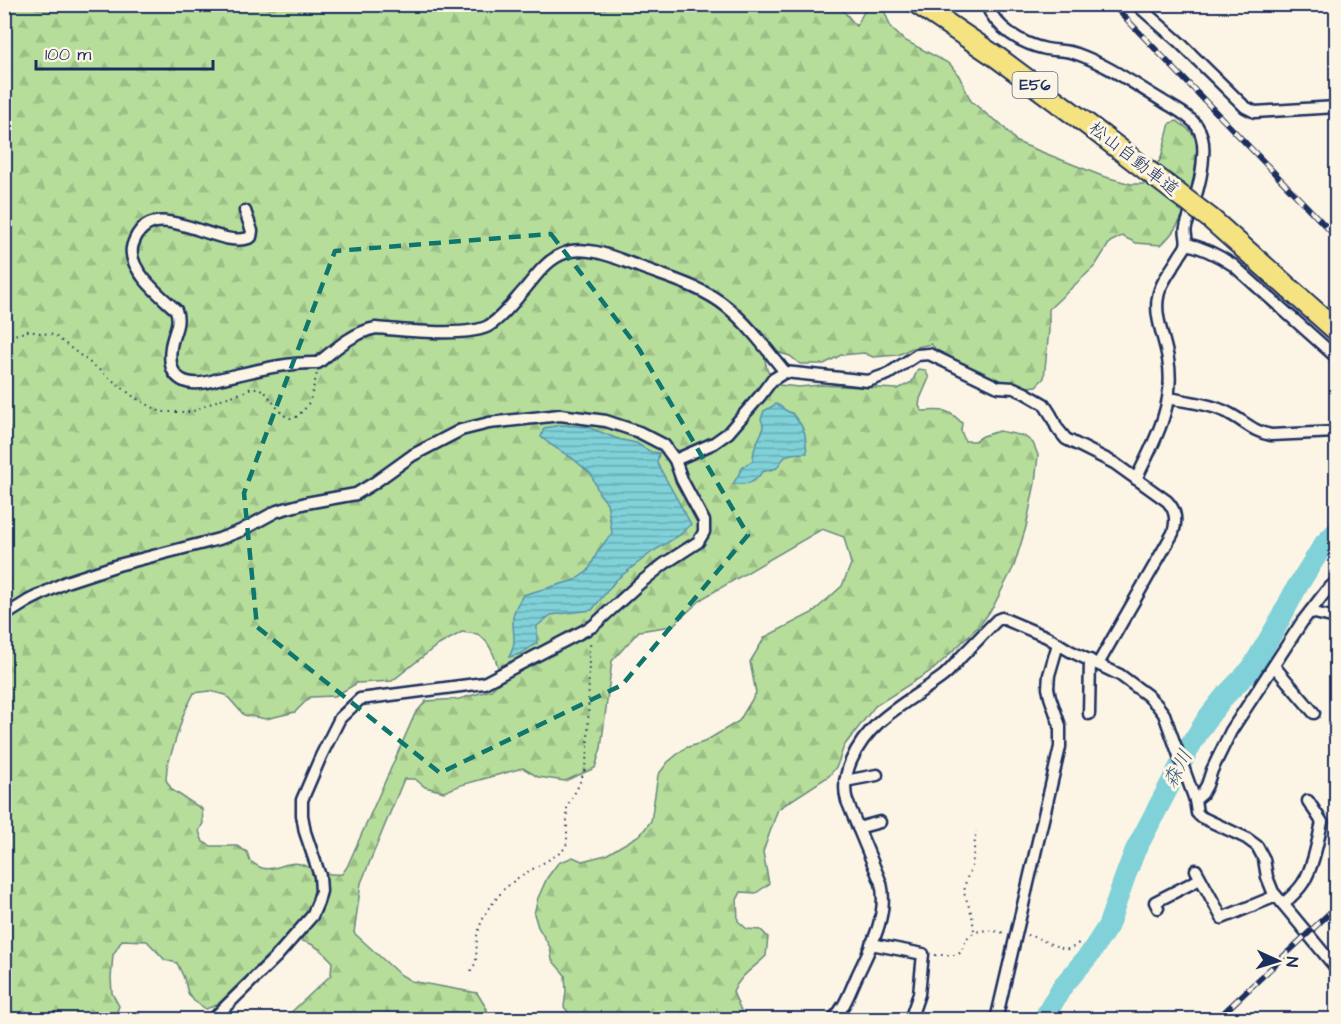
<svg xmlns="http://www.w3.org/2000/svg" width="1341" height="1024" viewBox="0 0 1341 1024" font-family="'Architects Daughter','Klee One',sans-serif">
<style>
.forest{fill:url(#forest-firs);stroke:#68867c;stroke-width:1.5;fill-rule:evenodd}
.water{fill:url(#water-rules);stroke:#5890a7;stroke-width:1.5}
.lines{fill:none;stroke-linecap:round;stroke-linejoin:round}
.river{stroke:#80d1d8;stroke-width:21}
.minor-casing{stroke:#1b2f5e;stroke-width:15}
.motorway-casing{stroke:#1b2f5e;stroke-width:24}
.path{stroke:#1b2f5e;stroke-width:2;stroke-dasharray:1.5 4.5;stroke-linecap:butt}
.minor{stroke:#fcf5e5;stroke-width:10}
.motorway{stroke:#f5e382;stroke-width:20}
.rail-casing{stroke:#1b2f5e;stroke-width:6}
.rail{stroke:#fcf5e5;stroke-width:4;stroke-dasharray:11;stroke-linecap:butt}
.motorway-bridge-casing{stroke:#1b2f5e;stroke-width:24;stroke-linecap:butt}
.motorway-bridge{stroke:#f5e382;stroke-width:20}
.marked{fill:none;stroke:#0f766e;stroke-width:4.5;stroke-dasharray:12 8;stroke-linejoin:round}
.labels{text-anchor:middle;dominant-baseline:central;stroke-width:6;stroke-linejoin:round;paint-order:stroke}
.shield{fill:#fcf5e5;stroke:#5e6a86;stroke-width:1.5}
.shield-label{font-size:16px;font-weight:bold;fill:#1b2f5e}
.street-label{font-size:18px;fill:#1b2f5e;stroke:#fcf5e5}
.water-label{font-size:20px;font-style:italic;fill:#34587c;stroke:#fcf5e5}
</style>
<defs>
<pattern id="forest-firs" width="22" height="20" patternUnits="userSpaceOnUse" patternTransform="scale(1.5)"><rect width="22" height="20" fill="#b6de9a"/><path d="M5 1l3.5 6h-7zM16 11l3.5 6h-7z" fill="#9cbf87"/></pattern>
<pattern id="water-rules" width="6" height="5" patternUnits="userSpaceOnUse" patternTransform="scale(1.5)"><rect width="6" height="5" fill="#80d1d8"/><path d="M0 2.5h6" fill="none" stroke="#68aab2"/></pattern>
</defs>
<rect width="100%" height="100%" fill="#fcf5e5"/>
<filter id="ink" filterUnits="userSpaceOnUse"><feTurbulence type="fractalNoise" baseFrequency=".0167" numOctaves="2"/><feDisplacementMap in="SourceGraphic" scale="12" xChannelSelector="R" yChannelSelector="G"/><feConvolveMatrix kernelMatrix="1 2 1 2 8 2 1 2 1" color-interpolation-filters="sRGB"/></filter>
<g filter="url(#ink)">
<!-- forest -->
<path class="forest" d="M 752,4 L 754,7 C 770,4 821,1 836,6 C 844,9 851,20 856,26 L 868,5 L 882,5 L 891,28 L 904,40 L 950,64 L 959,76 L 971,101 L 990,117 L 1000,123 L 1017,142 L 1102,176 L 1131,184 L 1145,184 L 1161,158 L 1170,123 L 1177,121 C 1184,126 1194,132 1197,141 C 1205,162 1187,213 1174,230 C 1171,235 1166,240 1161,245 L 1136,243 L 1122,236 L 1110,242 L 1095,266 L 1049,309 L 1049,330 L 1044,378 L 1036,386 L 1027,387 L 998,381 L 939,353 L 931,344 L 912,348 L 898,355 L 873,357 L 864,353 L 841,355 L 824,364 L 800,364 L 790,356 L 770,350 L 764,354 L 767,370 L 779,385 L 799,387 L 820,385 L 898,389 L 912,382 L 918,369 L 925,370 L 929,378 L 920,399 L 919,406 L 922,411 C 942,410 948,408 962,423 L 961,431 L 965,441 L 975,441 L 983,436 L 999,431 L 1024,436 L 1033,443 L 1038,455 L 1035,483 L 1026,527 L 1014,566 L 993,607 L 980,625 L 934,669 L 875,706 L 844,746 L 837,766 L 829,776 L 778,809 L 763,852 L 769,884 L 756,893 L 741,892 L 737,900 L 738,921 L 747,929 L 761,930 L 768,937 L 766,956 C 753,969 740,975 733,992 L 742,1013 L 741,1019 L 563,1019 L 569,1013 L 564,1007 L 566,991 L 565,975 L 552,960 L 550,947 L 538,927 L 534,914 L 538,898 L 547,878 L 558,863 L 573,857 L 582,861 L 606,855 L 641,834 L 651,821 L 658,775 L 668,762 L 685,748 L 704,742 L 739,721 L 756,693 L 750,662 L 765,637 L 812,613 L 842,586 L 851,564 L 844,537 L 822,529 L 703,598 L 672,626 L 639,631 L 612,661 L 601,748 L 595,768 L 565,781 L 538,777 L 523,768 L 461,785 L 444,792 L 425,787 L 415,779 L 404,779 L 361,883 L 354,933 L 398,973 L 411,981 L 477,993 L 487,1009 L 488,1019 L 284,1019 L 331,975 L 332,961 C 316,944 308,940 284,939 L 217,1005 L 206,1009 L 194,1001 L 188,993 L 184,978 L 177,963 L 165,960 L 147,941 L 122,940 L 113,955 L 111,978 L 112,993 L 119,1006 L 114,1019 L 5,1020 L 5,5 ZM 462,632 C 467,633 473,633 477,634 C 491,640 499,667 501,681 L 491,690 L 459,699 L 426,701 L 415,714 L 347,867 L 342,874 C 326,876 315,869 300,864 C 287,860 275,872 262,868 C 258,867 253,863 250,861 L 247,852 L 237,846 L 211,846 L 203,842 L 199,831 L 203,823 L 202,809 L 172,790 L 166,780 L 167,767 L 184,713 L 194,693 L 209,691 L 226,695 L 244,715 L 266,719 L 295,712 L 310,697 L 335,696 L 357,683 L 392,681 L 435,647 Z"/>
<!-- water -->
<g class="water">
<path d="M 776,404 C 782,406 785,412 792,413 L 801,425 L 805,434 L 807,453 C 790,453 785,453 777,468 L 762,472 C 754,484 747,485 733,484 L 743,467 L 753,460 C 753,455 754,449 756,444 C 760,435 766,429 761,419 L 764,411 Z"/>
<path d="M 561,425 L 588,427 L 618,439 L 636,443 L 651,452 L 659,453 L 657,463 L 691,524 L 680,535 L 652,552 L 616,580 L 592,610 L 551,615 L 537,626 L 537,643 L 520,654 L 509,657 C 518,640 512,635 513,617 C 514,609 519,602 523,595 L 575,580 L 588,571 L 598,551 L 612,533 L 607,503 L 599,493 L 591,474 L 572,458 L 551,445 L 541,437 L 544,428 Z"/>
</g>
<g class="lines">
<!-- river -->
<polyline class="river" points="1043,1020 1062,987 1090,954 1108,926 1125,877 1135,851 1193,741 1209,716 1224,697 1251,669 1276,627 1297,587 1324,544 1336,532"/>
<defs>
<g id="minor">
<path d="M 986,4 C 996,28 1021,44 1046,49 C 1057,51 1067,50 1077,54 C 1104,63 1136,85 1161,100 C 1173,108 1188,114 1197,126 C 1203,135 1204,147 1203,157 C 1202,181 1193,204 1186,227 C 1184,233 1188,239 1186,245 C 1185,249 1181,253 1179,257 C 1172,269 1160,283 1158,297 C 1154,317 1165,339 1168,359 C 1176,403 1155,441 1136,479"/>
<polyline points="1136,4 1179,42 1245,107 1255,112 1336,107"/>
<path d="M 245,211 L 252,231 L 251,237 C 220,252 156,194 135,239 C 134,242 132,245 132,248 C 128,270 162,297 176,310 C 181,324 173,333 171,347 C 166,382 189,389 218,379 C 251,372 285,362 318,363 C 335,349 354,332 376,328 C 402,330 470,338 490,325 C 503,317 514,301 525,289 C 536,276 547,259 565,253 C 574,249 586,250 596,252 C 611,255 626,262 640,267 C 669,278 703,287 727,307 C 749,325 767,350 785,372"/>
<path d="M 1187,244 C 1205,248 1218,255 1233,265 L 1336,357"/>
<path d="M 1169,398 C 1187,402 1207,403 1224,411 C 1241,418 1252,432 1271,435 L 1336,432"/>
<path d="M 675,460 L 714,443 L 728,433 L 760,396 L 772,380 L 785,372 L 868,381 L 888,374 L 917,355 L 929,354 L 998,387 L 1014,388 L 1025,393 L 1044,404 L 1051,415 L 1057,428 L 1066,439 L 1114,463 L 1167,501 C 1176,510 1177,521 1173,533 L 1098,664"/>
<polyline points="1310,612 1336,618"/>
<polyline points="4,616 28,601 66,582 118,565 219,539 240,531 277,511 306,503 356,494 374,483 413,455 461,430 489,423 560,415 606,421 639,432 664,445 675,460 682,480 704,521 704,532 698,542 664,564 639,584 593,626 484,683 360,699 340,718 321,756 302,800 302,815 305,832 320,876 321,891 318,902 312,916 276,957 212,1020"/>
<polyline points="1274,666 1314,713"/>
<polyline points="1089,714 1090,660"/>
<polyline points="845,781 877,775"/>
<polyline points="1195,800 1202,794 1207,785 1212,770 1231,731 1302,622 1326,591 1336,582"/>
<polyline points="858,828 880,822"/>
<polyline points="1196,870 1222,918 1276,896"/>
<path d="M 1283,904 C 1290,898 1298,891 1303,883 C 1313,868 1318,840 1322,822 L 1308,801"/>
<polyline points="1158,908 1155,902 1200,879"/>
<polyline points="871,944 923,954 919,994 910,1020"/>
<path d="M 832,1020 C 845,1008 850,991 857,976 C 870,948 889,915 881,883 L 847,801 C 843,787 845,775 851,761 C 869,719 907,703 942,677 C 949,672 955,664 961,657 C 973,645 985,632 997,620 L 1002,618 L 1047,637 L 1070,651 L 1120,675 L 1147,695 L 1157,705 L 1164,714 L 1195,800 L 1197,813 L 1201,817 L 1246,838 L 1257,846 L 1264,859 L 1267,877 L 1273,892 L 1336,968"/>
<polyline points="996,1020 1060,747 1060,726 1050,697 1048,688 1049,675 1058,644"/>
</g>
<polyline id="motorway" points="918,4 998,58 1087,124 1148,171"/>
</defs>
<!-- minor casing -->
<use href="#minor" class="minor-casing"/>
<!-- motorway casing -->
<use href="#motorway" class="motorway-casing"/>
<!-- path -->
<g class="path">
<polyline points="4,338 28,331 54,335 134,397 161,412 191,412 221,399 242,393 251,388 259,388 265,392 283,415 290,418 296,417 304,410 310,401 317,373"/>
<polyline points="974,930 972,915 964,893 966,880 972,867 976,831"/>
<path d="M 1027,935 C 1037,937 1064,951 1069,949 C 1073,948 1078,943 1082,941"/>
<path d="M 935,955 L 955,955 L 960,953 C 963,949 964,944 966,940 C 976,926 992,931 1006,933"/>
<polyline points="471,971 476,962 477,936 481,923 488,909 504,889 519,877 557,855 564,849 567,843 567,806 577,789 584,772 588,749 589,651 591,641"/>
</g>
<!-- minor -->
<use href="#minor" class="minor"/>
<!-- motorway -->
<use href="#motorway" class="motorway"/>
<defs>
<g id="rail">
<polyline points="1112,4 1336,237"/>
<polyline points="1216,1020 1336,907"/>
</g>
</defs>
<!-- rail casing -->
<use href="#rail" class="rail-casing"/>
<!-- rail -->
<use href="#rail" class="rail"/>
<defs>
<polyline id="motorway-bridge" points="1148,171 1211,219 1336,330"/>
</defs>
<!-- motorway-bridge casing -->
<use href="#motorway-bridge" class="motorway-bridge-casing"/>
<!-- motorway-bridge -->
<use href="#motorway-bridge" class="motorway-bridge"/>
</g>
</g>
<!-- marked area -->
<path class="marked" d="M 551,234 L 639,349 L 748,535 L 622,685 L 440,773 L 257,627 L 244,493 L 335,251 Z"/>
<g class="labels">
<!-- shield labels -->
<rect class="shield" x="1012.5" y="72" width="45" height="26" rx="4.5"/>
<g class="shield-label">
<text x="1035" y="85">E56</text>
</g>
<!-- street labels -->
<g class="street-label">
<text transform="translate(1134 159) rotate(38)">松山自動車道</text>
</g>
<!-- water labels -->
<g class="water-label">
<text transform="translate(1178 769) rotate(-62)">森川</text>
</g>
</g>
<!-- margin -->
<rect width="1341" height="1024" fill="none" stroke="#fcf5e5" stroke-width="24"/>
<rect x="12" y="12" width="1317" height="1000" fill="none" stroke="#1b2f5e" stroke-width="2" filter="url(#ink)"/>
<!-- north arrow -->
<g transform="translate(1278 961) rotate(94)" stroke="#fcf5e5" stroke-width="4.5" paint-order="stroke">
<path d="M0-4.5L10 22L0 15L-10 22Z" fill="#1b2f5e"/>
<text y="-9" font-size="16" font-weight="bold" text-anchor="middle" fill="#1b2f5e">N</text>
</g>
<!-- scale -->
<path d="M36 60v9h177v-9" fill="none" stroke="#1b2f5e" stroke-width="3"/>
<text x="45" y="60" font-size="18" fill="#1b2f5e" stroke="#fcf5e5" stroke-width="4.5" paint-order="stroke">100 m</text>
</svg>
